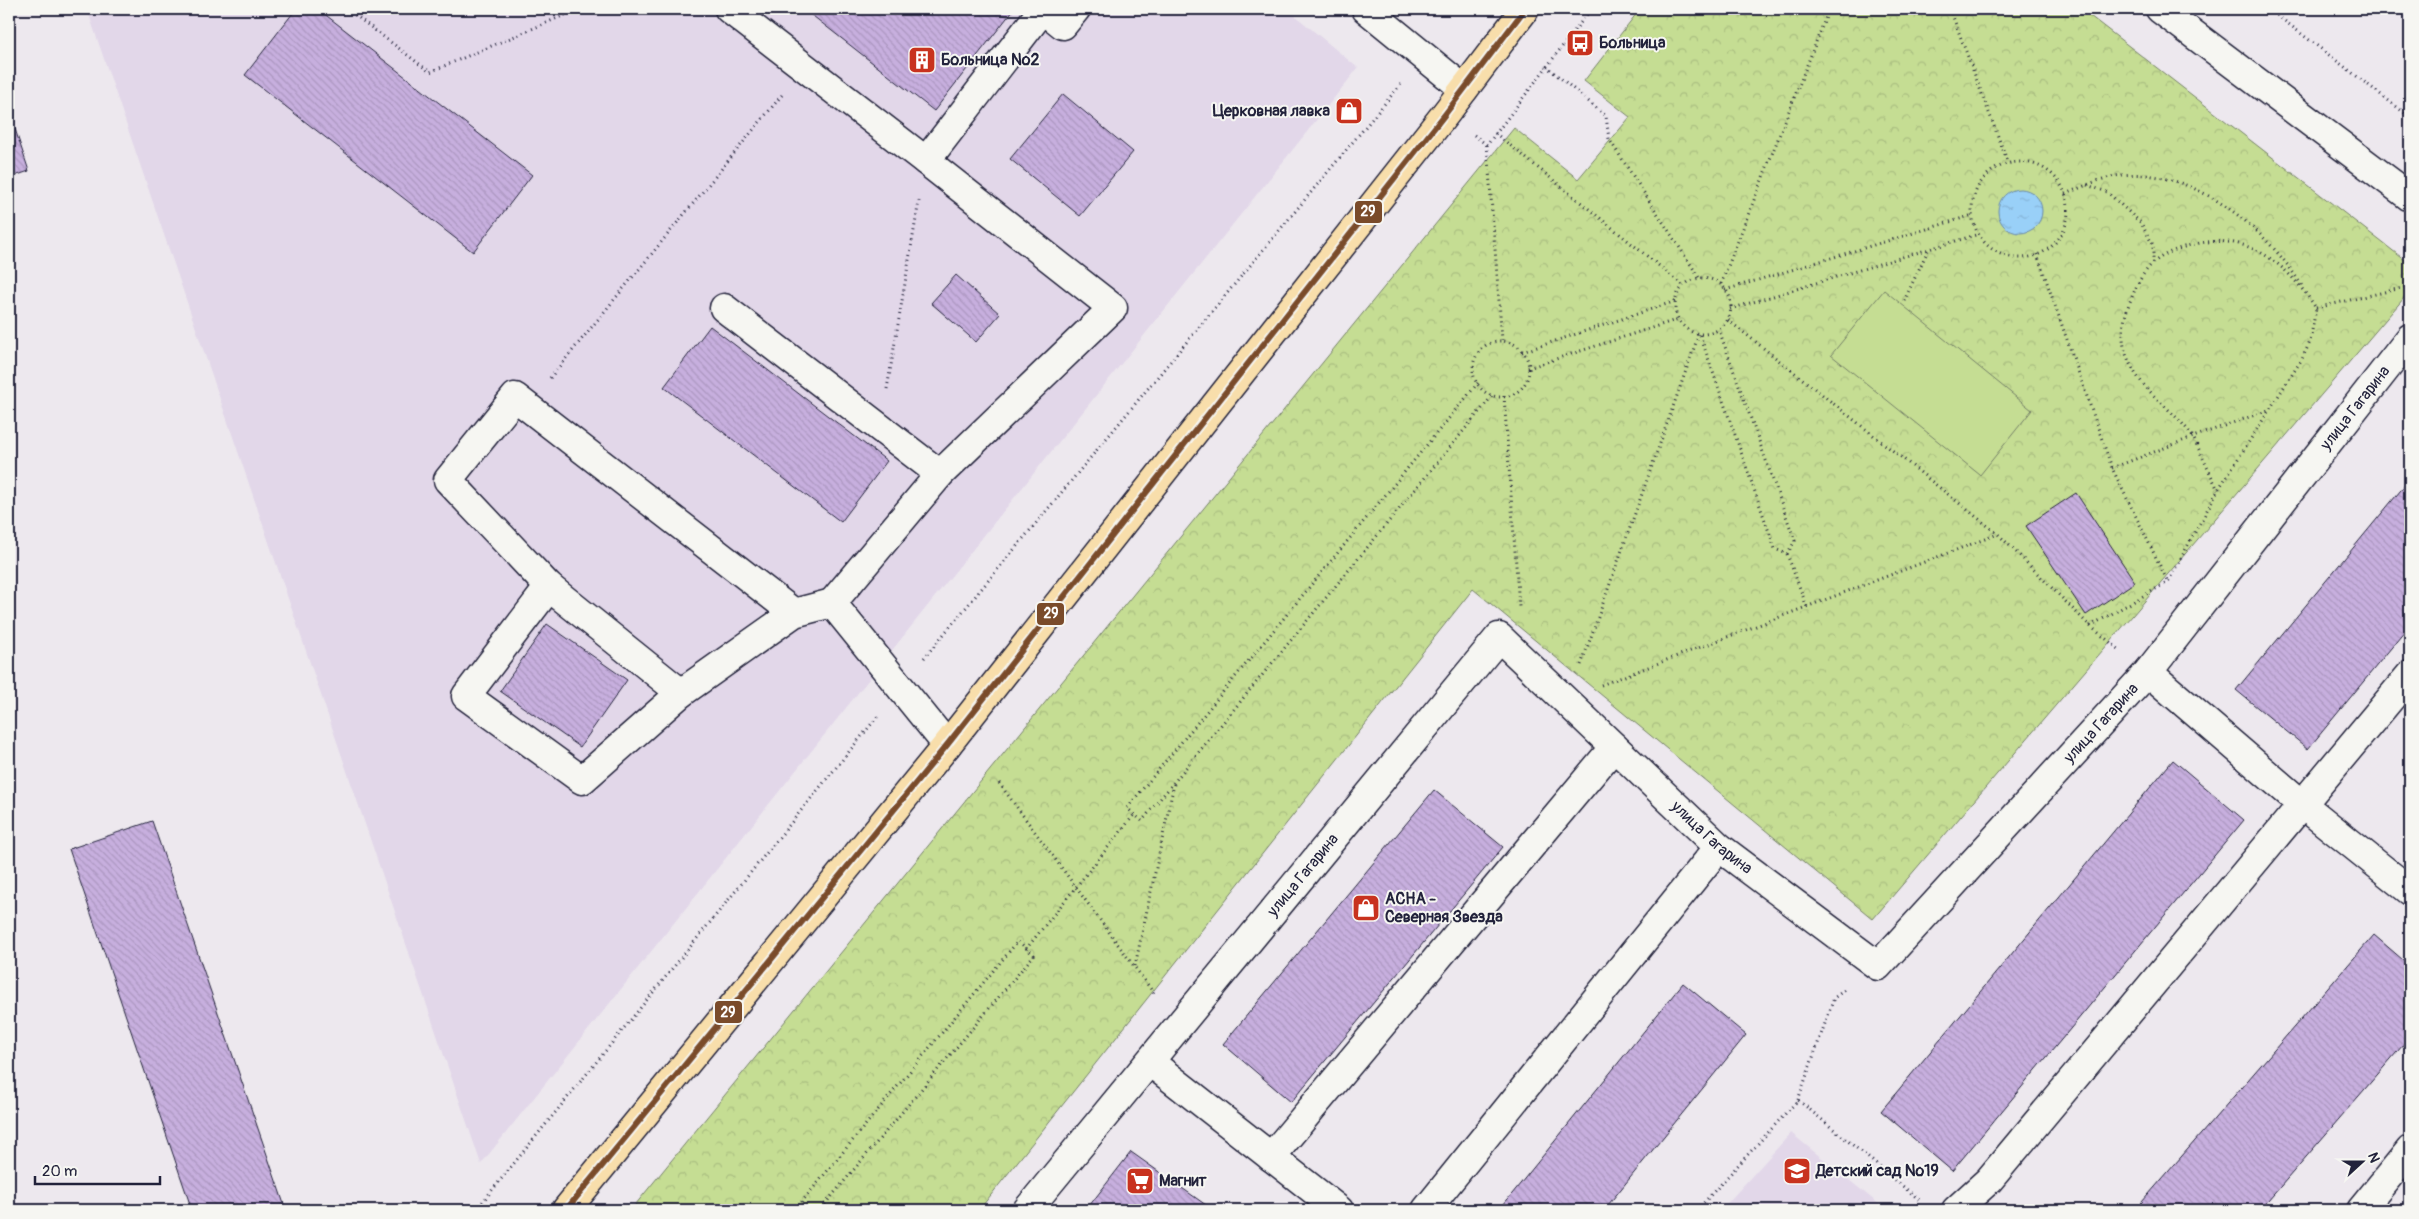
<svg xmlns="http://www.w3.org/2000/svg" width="2419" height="1219" viewBox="0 0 2419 1219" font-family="Pangolin,sans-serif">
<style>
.built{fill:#e2d7e9}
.forest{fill:url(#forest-crowns);stroke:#748067}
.pitch{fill:#c5dd93;stroke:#748067}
.water{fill:url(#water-ripples);stroke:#698aac}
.building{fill:url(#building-back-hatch);stroke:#22223b}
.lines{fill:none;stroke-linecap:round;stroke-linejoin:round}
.minor-casing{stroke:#22223b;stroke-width:31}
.major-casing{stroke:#22223b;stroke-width:31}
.path{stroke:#22223b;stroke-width:3;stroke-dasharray:1 4;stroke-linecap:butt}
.minor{stroke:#f6f6f2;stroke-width:28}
.major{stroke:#f8deab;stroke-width:28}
.bus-1-casing{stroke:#f6f6f2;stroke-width:10}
.bus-1{stroke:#7a4b2a;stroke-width:6}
.labels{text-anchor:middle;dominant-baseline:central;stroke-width:4;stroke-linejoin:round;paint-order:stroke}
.poi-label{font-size:16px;font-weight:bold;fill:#22223b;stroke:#f6f6f2;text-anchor:start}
.street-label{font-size:16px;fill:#22223b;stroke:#f6f6f2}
.line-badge{stroke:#f6f6f2;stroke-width:2}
.badge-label{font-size:14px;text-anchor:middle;font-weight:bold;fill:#fff}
</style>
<defs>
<pattern id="forest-crowns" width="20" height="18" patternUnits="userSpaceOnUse" patternTransform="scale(1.25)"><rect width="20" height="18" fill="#c5dd93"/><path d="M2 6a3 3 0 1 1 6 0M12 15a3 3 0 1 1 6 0" fill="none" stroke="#a9bd80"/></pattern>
<pattern id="water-ripples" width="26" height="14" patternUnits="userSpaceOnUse" patternTransform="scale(1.25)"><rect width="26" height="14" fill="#99d0f8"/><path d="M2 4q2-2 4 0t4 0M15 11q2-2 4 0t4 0" fill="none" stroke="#84b2d6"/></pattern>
<pattern id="building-back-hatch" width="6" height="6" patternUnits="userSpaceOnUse" patternTransform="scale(1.25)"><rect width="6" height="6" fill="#c7afde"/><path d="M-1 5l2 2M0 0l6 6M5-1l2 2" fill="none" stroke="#ab96bf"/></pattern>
</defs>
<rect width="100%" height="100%" fill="#ede8ee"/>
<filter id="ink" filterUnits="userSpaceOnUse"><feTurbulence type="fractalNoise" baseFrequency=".02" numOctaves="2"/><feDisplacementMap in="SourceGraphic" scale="10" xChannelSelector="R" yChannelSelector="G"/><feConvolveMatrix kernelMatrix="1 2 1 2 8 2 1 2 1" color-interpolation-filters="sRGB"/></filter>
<g filter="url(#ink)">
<!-- built -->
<g class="built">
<polygon points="87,9 1287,9 1358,68 481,1164"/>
<polygon points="1791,1133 1886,1210 1721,1210"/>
</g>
<!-- forest -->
<polygon class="forest" points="1633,9 2081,9 2410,264 2410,291 1873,919 1473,589 979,1210 631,1210 1514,128 1578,179 1630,117 1584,81 1637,13"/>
<!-- pitch -->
<polygon class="pitch" points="1884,290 2032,410 1980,475 1831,355"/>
<!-- water -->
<circle class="water" cx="2020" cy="211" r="22"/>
<!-- building -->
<g class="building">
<polygon points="296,9 318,9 532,175 473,252 245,75"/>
<polygon points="804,9 1014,9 934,111"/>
<polygon points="1063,94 1133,152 1080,216 1010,159"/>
<polygon points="9,111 29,171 9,178"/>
<polygon points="956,275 1000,314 976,342 931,303"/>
<polygon points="710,326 887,461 841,522 664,387"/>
<polygon points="2410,479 2410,625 2308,749 2236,690"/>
<polygon points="2076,493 2135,582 2086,615 2026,526"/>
<polygon points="547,624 627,680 580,747 500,691"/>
<polygon points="2173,760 2244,820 1952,1171 1881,1111"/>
<polygon points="1434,790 1503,847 1291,1102 1223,1044"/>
<polygon points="152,821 285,1207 276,1210 192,1210 69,849"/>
<polygon points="2374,935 2410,966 2410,1037 2261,1209 2135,1210"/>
<polygon points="1683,983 1746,1035 1604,1210 1499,1210"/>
<polygon points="1131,1152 1213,1210 1086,1210"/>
</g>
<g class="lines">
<defs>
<g id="minor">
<polyline points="729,9 926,161 1043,9"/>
<polyline points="1043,9 1063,25 1076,9"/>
<polyline points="1366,9 1464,89"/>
<polyline points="2160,9 2410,197"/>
<polyline points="926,161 1113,308 940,474 832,603 947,745"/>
<polyline points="724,308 940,474"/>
<polyline points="549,587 466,696 582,780 681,693"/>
<polyline points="794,613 681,693 549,587 448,480 515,397 794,613 832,603"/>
<polyline points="2148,672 2303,805 2410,891"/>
<polyline points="1150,1062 1339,1210"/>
<polyline points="1271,1157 1614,747"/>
<path id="s1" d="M 1027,1210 L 1499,637 L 1719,847 L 1878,966 L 2148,672 L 2410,338"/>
<polyline points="1426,1210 1719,847"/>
<polyline points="1956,1210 1989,1180 2410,675"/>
<polyline points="2361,1210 2410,1150"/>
</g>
<polyline id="major" points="566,1210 947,745 1446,113 1525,9"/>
</defs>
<!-- minor casing -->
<use href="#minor" class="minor-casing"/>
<!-- major casing -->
<use href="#major" class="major-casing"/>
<!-- path -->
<g class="path">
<polyline points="347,9 430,72 579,9"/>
<polyline points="1325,9 1330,13"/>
<polyline points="1950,9 2008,163"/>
<polyline points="2269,9 2410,117"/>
<polyline points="1546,66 1606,116 1609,139 1700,279"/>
<polyline points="1495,133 1684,286"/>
<polyline points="1474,135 1487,145 1591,9"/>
<polyline points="1487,145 1502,340"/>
<circle cx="2020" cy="210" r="48"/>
<polyline points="2087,185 2107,192 2141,223 2153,245 2153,260"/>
<path d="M 2065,194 C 2083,187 2102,177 2122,175 C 2194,168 2267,229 2302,286"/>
<path d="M 2037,254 L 2112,468 L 2168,582 L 2218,490 L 2302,359 L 2310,342 L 2316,308 C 2284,260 2244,228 2184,247 C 2155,256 2143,269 2132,297 C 2123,317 2119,339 2128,359 C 2141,392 2174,409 2193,437 L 2269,410"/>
<circle cx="1703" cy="306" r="28"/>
<polyline points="1721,284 1829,9"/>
<polyline points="1725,290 1973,215"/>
<polyline points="1904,301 1928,250"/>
<polyline points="2316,308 2410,286"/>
<polyline points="1730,309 1979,234"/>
<polyline points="1728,320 1998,534 2090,626 2120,650"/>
<polyline points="1700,335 1775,549 1787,554 1795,541 1719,330"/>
<circle cx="1501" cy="369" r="28"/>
<polyline points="1522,352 1676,301"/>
<polyline points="1528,368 1679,319"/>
<polyline points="550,378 782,95"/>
<polyline points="1478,383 1127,808 1142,821 1493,395"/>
<polyline points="887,389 919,201"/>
<polyline points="1504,396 1519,607"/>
<polyline points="2112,468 2193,437 2218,490"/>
<polyline points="1787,554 1807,607"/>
<polyline points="2090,626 2168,582"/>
<polyline points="924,658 1401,84"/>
<polyline points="1581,665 1699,334"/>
<polyline points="1601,685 1998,534"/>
<polyline points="999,783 1156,996"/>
<polyline points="1026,949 1134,815"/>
<polyline points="1135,966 1174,784"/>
<polyline points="1798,1100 1834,998 1847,988"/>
<polyline points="476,1210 878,716"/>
<polyline points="795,1210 1018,941 1034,955 820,1210"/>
<polyline points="1697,1210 1798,1100 1922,1202"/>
</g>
<!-- minor -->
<use href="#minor" class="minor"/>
<!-- major -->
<use href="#major" class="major"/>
<defs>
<polyline id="bus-1" points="566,1210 947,745 1446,113 1525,9"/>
</defs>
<!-- bus-1 casing -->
<use href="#bus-1" class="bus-1-casing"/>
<!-- bus-1 -->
<use href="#bus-1" class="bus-1"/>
</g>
</g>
<!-- icons -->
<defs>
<symbol id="bus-square" viewBox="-11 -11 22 22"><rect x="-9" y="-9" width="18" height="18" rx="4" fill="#c8321e" stroke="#f6f6f2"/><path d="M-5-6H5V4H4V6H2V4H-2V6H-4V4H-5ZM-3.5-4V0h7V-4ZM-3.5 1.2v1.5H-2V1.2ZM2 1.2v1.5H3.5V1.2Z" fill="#fff"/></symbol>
<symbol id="building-square" viewBox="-11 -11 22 22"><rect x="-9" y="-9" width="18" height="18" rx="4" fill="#c8321e" stroke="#f6f6f2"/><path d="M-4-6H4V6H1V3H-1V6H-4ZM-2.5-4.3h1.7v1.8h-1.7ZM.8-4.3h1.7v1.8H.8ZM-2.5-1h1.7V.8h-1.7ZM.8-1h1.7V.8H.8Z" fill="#fff"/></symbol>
<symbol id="shop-square" viewBox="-11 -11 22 22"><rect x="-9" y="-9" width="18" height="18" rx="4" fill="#c8321e" stroke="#f6f6f2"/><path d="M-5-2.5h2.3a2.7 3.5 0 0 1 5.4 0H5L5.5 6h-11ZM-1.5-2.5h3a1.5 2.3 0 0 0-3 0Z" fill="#fff"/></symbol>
<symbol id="school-square" viewBox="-11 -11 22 22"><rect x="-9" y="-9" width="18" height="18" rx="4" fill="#c8321e" stroke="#f6f6f2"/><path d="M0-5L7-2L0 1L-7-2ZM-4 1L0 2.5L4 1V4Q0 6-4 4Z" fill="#fff"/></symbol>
<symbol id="supermarket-square" viewBox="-11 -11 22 22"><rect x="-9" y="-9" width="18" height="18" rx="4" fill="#c8321e" stroke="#f6f6f2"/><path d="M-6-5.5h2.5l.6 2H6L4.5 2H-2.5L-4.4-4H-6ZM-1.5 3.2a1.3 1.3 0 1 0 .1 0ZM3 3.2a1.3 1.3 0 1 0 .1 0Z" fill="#fff"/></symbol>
</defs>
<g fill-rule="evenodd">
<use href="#bus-square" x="1564" y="27" width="32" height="32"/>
<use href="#building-square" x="906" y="44" width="32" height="32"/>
<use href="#shop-square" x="1333" y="95" width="32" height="32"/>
<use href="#shop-square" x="1350" y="892" width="32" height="32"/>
<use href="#school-square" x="1781" y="1155" width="32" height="32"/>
<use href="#supermarket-square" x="1124" y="1165" width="32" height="32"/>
</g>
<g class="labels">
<!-- poi labels -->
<g class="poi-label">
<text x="1599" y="43">Больница</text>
<text x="941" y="60">Больница №2</text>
<text x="1330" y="111" text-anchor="end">Церковная лавка</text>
<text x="1385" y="899">АСНА -<tspan x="1385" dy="18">Северная Звезда</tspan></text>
<text x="1816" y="1171">Детский сад №19</text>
<text x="1159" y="1181">Магнит</text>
</g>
<!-- street labels -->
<g class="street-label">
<text stroke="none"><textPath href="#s1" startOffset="1980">улица Гагарина</textPath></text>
<text stroke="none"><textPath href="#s1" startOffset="1575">улица Гагарина</textPath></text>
<text stroke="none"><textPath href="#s1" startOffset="1035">улица Гагарина</textPath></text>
<text stroke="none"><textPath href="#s1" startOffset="434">улица Гагарина</textPath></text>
</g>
</g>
<g class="line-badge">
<rect x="1354" y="200" width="29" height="24" rx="5" fill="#7a4b2a"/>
<rect x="1036" y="602" width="29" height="24" rx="5" fill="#7a4b2a"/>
<rect x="714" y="1000" width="29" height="24" rx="5" fill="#7a4b2a"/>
</g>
<g class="badge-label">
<text x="1368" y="216">29</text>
<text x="1051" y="618">29</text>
<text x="728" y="1017">29</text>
</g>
<!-- margin -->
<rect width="2419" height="1219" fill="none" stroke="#f6f6f2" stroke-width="30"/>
<rect x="15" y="15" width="2389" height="1189" fill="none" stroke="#22223b" stroke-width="2" filter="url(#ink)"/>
<!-- north arrow -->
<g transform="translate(2362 1162) rotate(69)" stroke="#f6f6f2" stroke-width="4" paint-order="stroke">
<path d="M0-4L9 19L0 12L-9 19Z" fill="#22223b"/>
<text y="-8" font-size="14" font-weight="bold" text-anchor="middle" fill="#22223b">N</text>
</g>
<!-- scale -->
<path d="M35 1176v8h125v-8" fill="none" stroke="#22223b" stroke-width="2.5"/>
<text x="42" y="1176" font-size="15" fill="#22223b" stroke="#f6f6f2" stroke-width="4" paint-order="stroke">20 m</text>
</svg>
